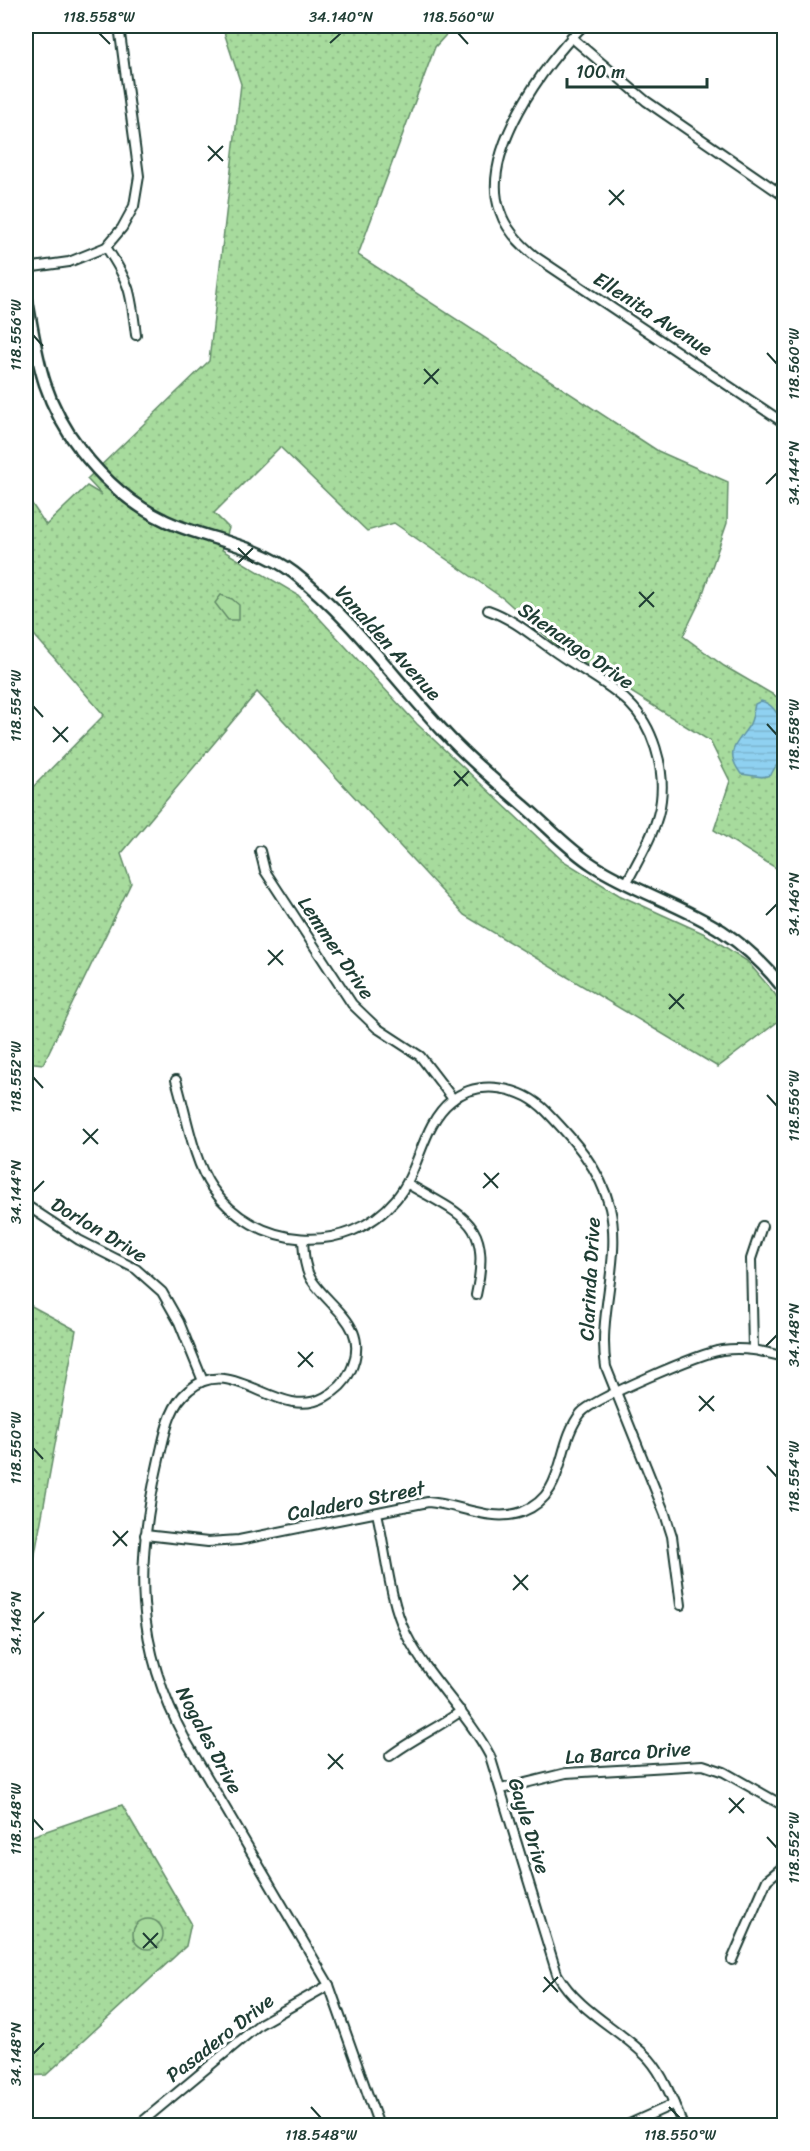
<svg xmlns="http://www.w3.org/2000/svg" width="810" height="2151" viewBox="0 0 810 2151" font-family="Sriracha,sans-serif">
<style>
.grass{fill:url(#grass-dots);stroke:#638c68;stroke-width:1.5}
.garden{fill:#a7db9d;stroke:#638c68;stroke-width:1.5}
.water{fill:url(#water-rules);stroke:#6296a5;stroke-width:1.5}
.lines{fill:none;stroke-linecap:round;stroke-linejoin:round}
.street-casing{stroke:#1f3d34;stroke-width:12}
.secondary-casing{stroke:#1f3d34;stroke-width:15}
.street{stroke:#fff;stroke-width:8}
.secondary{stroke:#fff;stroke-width:10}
.ticks{fill:none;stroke:#1f3d34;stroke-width:2}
.labels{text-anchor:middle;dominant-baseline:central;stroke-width:6;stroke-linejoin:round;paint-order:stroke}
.street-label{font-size:20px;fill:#1f3d34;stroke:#fff}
.neatline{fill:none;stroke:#1f3d34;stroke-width:2}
.ticks-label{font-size:15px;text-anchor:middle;fill:#1f3d34}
</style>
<defs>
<pattern id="grass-dots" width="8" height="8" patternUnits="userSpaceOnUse" patternTransform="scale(1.5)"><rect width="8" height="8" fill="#a7db9d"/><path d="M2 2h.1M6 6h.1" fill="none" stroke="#8fbd88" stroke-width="1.8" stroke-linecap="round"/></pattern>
<pattern id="water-rules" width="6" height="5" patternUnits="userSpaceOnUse" patternTransform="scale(1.5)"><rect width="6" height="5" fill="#8fd1f1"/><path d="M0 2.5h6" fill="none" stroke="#7bb4cf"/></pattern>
</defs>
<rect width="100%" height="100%" fill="#fff"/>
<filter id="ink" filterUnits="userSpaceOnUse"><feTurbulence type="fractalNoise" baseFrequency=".0167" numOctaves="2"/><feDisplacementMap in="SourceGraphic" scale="12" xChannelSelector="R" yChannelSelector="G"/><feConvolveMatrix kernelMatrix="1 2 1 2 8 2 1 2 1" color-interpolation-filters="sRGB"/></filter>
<g filter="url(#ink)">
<!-- grass -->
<g class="grass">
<polygon points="222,26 454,26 435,47 358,255 658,451 728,482 727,523 701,599 683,636 724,666 784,701 784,873 714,830 730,781 710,741 557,646 504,599 394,523 367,531 280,447 214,513 229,528 222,550 298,595 417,724 562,860 619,895 705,934 747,961 775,994 784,1009 784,1017 718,1067 464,915 257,692 121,854 131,883 43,1064 26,1062 26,794 104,715 29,629 26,630 26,495 46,525 87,486 102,495 87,479 209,361 241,84"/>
<polygon points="26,1303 76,1330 26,1603"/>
<polygon points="122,1805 191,1923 186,1946 46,2075 26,2076 26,1838"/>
</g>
<!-- garden -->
<g class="garden">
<polygon points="221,595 232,599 239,605 239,620 228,620 215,603"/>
<circle cx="148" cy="1934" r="15"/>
</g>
<!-- water -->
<path class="water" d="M 761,701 C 780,705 789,738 783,754 C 781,761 774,767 771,775 L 762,777 L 741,774 C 724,751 736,745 748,727 C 753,721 753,712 755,704 Z"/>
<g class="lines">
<defs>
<g id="street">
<path d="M 583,26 C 544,64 479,154 500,211 C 506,230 521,245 536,257 L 784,423"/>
<polyline points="571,37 646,101 784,196"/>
<path d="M 106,247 C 130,283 131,292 136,335"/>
<polyline points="26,268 69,262 106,247 122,228 134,206 139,176 119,26"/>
<polyline points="782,576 784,576"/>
<path d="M 488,610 C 519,621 541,644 569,661 C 589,674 612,686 629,703 C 653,726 665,767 661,800 C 658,829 639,858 626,884"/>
<polyline points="260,851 265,871 352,1004 377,1028 420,1056 453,1099"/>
<path d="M 176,1080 C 186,1112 193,1161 212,1188 C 254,1249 347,1258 396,1199 C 420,1171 422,1124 451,1101 C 479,1078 522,1087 546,1111 C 574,1140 600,1168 610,1208 C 622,1260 597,1315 606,1367 L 665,1514 L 672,1536 L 681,1605"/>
<path d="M 408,1184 C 464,1217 492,1221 476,1295"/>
<polyline points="26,1205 79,1240 136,1269 162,1292 179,1322 203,1381"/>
<path d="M 303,1240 C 304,1253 304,1267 311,1279 C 331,1310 372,1326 350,1372 C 345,1383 336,1391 325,1397 C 278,1423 233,1352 189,1390 C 168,1407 165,1435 159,1459 C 135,1563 134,1645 186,1741 L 329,1985 L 379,2126"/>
<polyline points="753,1348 751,1259 762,1226"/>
<path d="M 377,1513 C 386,1552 389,1599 406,1634 C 428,1678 467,1712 490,1756 L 557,1974 C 579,2012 619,2028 649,2059 C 665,2077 674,2104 683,2126"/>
<path d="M 145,1535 L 208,1542 L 239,1540 L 428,1502 C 459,1504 491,1523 522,1512 C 568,1494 555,1445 581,1413 C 593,1399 701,1353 722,1350 C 745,1347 762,1351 784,1357"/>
<path d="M 390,1756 C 412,1739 438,1728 461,1711"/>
<polyline points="501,1789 566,1773 703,1765 724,1772 784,1806"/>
<polyline points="732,1960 767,1880 784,1866"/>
<polyline points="137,2126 260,2024 329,1985"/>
<polyline points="625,2126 674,2104"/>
</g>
<path id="secondary" d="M 26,295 C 37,355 41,399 80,449 C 103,479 131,505 166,521 C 208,540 256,544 294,573 C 352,618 395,680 445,733 C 471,762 503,787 532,813 C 551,830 571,851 593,865 C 633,891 682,905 722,931 C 746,947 767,967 784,989"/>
</defs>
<!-- street casing -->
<use href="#street" class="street-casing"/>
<!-- secondary casing -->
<use href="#secondary" class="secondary-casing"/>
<!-- street -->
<use href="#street" class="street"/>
<!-- secondary -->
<use href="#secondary" class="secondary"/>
</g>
</g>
<!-- ticks -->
<path class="ticks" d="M 99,33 L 110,44M 458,33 L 468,44M 330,43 L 341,33M 208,146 L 223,161M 208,161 L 223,146M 609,190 L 624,205M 609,205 L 624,190M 33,335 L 43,346M 767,353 L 777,364M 424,369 L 438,384M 424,384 L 439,369M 766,484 L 777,473M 238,548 L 253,563M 238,563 L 253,548M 639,592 L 654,607M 639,607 L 654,592M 33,706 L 43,717M 767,724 L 777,735M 53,727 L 68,742M 53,742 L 68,727M 454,771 L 468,786M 454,786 L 469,771M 766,915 L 777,904M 268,950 L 283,965M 268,965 L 283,950M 669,994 L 684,1009M 669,1009 L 684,994M 33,1077 L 43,1088M 767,1095 L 777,1106M 83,1129 L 98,1144M 83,1144 L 98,1129M 484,1173 L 498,1188M 483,1188 L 499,1173M 33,1192 L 44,1181M 766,1346 L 777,1335M 298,1352 L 313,1367M 298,1367 L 313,1352M 699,1396 L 714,1411M 699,1411 L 714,1396M 33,1448 L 43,1459M 767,1466 L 777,1477M 113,1531 L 127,1546M 113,1546 L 128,1531M 514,1575 L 528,1590M 513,1590 L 528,1575M 33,1623 L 44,1612M 328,1754 L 343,1769M 328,1769 L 343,1754M 729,1798 L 744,1813M 729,1813 L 744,1798M 33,1819 L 43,1830M 767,1837 L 777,1848M 143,1933 L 157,1948M 143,1948 L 158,1933M 544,1977 L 558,1992M 543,1992 L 558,1977M 33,2054 L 44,2043M 311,2107 L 321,2118M 669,2107 L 680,2118"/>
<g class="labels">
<!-- street labels -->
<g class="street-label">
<text transform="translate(653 314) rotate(33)">Ellenita Avenue</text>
<text transform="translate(388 643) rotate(48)">Vanalden Avenue</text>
<text transform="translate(576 646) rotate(35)">Shenango Drive</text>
<text transform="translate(336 948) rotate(56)">Lemmer Drive</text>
<text transform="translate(99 1230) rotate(31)">Dorlon Drive</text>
<text transform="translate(590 1279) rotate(-87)">Clarinda Drive</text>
<text transform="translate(356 1501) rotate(-11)">Caladero Street</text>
<text transform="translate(209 1740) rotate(62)">Nogales Drive</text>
<text transform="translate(628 1753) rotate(-4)">La Barca Drive</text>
<text transform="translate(529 1826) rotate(73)">Gayle Drive</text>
<text transform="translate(220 2038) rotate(-38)">Pasadero Drive</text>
</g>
</g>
<!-- margin -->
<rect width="810" height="2151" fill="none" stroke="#fff" stroke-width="66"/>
<!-- scale -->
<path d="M567 78v9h140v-9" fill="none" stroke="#1f3d34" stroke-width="3"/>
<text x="576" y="78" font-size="18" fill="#1f3d34" stroke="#ffffff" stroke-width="4.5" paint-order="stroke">100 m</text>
<rect x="33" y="33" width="744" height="2085" class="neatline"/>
<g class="ticks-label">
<text x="99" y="22">118.558°W</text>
<text x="341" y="22">34.140°N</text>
<text x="458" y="22">118.560°W</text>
<text transform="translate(16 335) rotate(-90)" y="5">118.556°W</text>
<text transform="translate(794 364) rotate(-90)" y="5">118.560°W</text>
<text transform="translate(794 473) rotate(-90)" y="5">34.144°N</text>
<text transform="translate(16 706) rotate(-90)" y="5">118.554°W</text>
<text transform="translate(794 735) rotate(-90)" y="5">118.558°W</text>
<text transform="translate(794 904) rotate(-90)" y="5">34.146°N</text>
<text transform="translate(16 1077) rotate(-90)" y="5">118.552°W</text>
<text transform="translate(794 1106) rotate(-90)" y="5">118.556°W</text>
<text transform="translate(16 1192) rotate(-90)" y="5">34.144°N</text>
<text transform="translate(794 1335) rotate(-90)" y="5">34.148°N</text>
<text transform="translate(16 1448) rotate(-90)" y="5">118.550°W</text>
<text transform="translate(794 1477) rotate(-90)" y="5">118.554°W</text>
<text transform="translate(16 1623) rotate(-90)" y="5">34.146°N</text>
<text transform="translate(16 1819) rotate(-90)" y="5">118.548°W</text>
<text transform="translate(794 1848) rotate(-90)" y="5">118.552°W</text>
<text transform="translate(16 2054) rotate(-90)" y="5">34.148°N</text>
<text x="321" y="2140">118.548°W</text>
<text x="680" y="2140">118.550°W</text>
</g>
</svg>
